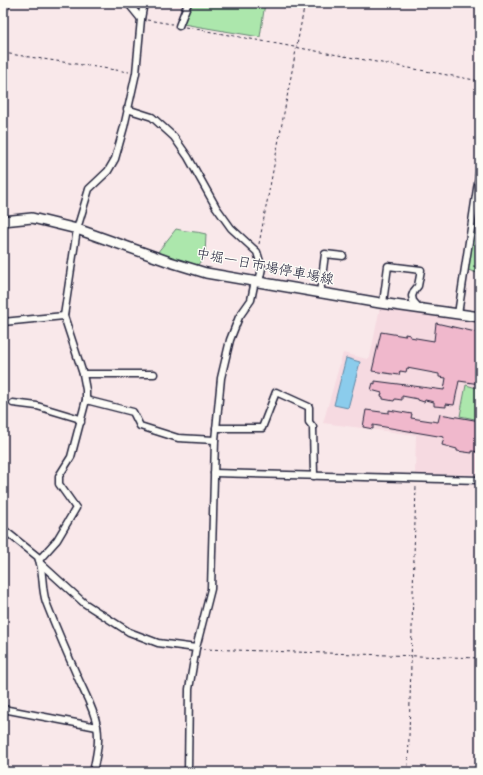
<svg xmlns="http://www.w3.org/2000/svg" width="483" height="775" viewBox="0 0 483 775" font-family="Mynerve,'Klee One',sans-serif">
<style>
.built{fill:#f6dae1}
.green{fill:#ace7ac;stroke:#678474}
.water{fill:#8bccec;stroke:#6188a5}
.building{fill:#f0b8cc;stroke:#22223b}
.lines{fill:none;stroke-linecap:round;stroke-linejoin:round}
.minor-casing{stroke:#22223b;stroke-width:9}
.secondary-casing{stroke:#22223b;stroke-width:12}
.path{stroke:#22223b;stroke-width:1;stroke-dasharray:3 3;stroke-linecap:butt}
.minor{stroke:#fdfcf7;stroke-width:6}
.secondary{stroke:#fdfcf7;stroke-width:9}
.labels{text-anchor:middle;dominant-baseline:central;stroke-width:3;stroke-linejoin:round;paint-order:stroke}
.street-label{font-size:14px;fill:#22223b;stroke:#fdfcf7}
</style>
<rect width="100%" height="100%" fill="#f9e8ea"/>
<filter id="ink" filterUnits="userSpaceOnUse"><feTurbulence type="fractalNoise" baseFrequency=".025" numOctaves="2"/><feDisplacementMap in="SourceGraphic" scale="8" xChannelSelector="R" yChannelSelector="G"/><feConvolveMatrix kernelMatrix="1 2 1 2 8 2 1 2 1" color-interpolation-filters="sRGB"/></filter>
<g filter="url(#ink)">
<!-- built -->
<polygon class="built" points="380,307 480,322 480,475 415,474 416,435 323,423 343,353 367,359 370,357"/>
<!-- green -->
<g class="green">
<polygon points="191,3 265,3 260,37 183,24"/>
<polygon points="480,196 480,274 468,270"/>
<path d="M 176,229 C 186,232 196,231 206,234 L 205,256 L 196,267 L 157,253 Z"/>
<polygon points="466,385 480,389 480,420 460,416"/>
</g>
<!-- water -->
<polygon class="water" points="346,358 360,362 348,408 334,405"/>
<!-- building -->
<g class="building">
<polygon points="436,323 480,333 480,384 459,381 454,405 446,404 446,407 434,406 434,402 425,400 424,402 418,400 418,399 402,396 402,400 395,399 394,401 383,399 383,397 381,396 382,393 371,390 373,383 375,384 375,381 444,390 446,378 439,377 439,374 407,368 406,372 400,371 399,375 372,371 381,332 405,336 405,334 410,335 410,337 434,341"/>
<polygon points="366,410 389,413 389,410 412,414 411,418 438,422 440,414 480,421 480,452 472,451 472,453 457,451 457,449 442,445 444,437 373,425 373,429 363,427"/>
</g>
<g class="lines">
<defs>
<g id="minor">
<polyline points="128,3 141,19"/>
<polyline points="179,26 188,3"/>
<polyline points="127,109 152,117 174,137 188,157 216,207 231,228 257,252 262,268 259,282"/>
<polyline points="320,293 325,254 343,256"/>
<polyline points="383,303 388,266 421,270 418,286 414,291 412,296 413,301 419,308"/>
<polyline points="458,314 480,169"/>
<polyline points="3,322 64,316"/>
<polyline points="83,374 154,374"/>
<polyline points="86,400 133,412 140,426 178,438 215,440"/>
<polyline points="13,403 37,406 77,418 81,422"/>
<polyline points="216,428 262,428 276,392 309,407 309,422 313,427 314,476"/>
<polyline points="214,473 480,480"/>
<path d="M 3,529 L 38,557 C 44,571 41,587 46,602 C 56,628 67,653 78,678 C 85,694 94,709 97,726 C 100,742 96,757 93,772"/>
<polyline points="39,560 57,540 76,508 59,484 59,476 71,457 86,400 86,390 83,374 64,316 77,229 89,189 108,171 115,159 124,127 136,73 141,19 144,3"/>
<polyline points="40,563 84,603 129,632 158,643 196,648"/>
<polyline points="3,709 97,727"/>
<polyline points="188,772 189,689 196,648 211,589 215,440 221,378 230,340 239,317 251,300 255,281"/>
</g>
<g id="secondary">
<polyline points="3,8 4,3"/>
<polyline points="3,221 32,218 77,229 170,262 206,273 380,303 480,317"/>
</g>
</defs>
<!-- minor casing -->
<use href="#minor" class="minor-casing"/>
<!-- secondary casing -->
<use href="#secondary" class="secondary-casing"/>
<!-- path -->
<g class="path">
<polyline points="147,20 172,24"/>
<polyline points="185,27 480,81"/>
<polyline points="3,53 129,72"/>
<polyline points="259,244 305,3"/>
<polyline points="473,266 480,267"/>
<polyline points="203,649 480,658"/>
<polyline points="408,772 416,485"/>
</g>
<!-- minor -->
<use href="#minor" class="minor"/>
<!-- secondary -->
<use href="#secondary" class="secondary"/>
</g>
</g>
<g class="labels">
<!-- street labels -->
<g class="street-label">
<text transform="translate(265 267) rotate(11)">中堀一日市場停車場線</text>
</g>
</g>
<!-- margin -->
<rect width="483" height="775" fill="none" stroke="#fdfcf7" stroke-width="16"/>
<rect x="8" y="8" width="467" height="759" fill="none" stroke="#22223b" stroke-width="1.5" filter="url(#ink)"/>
</svg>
